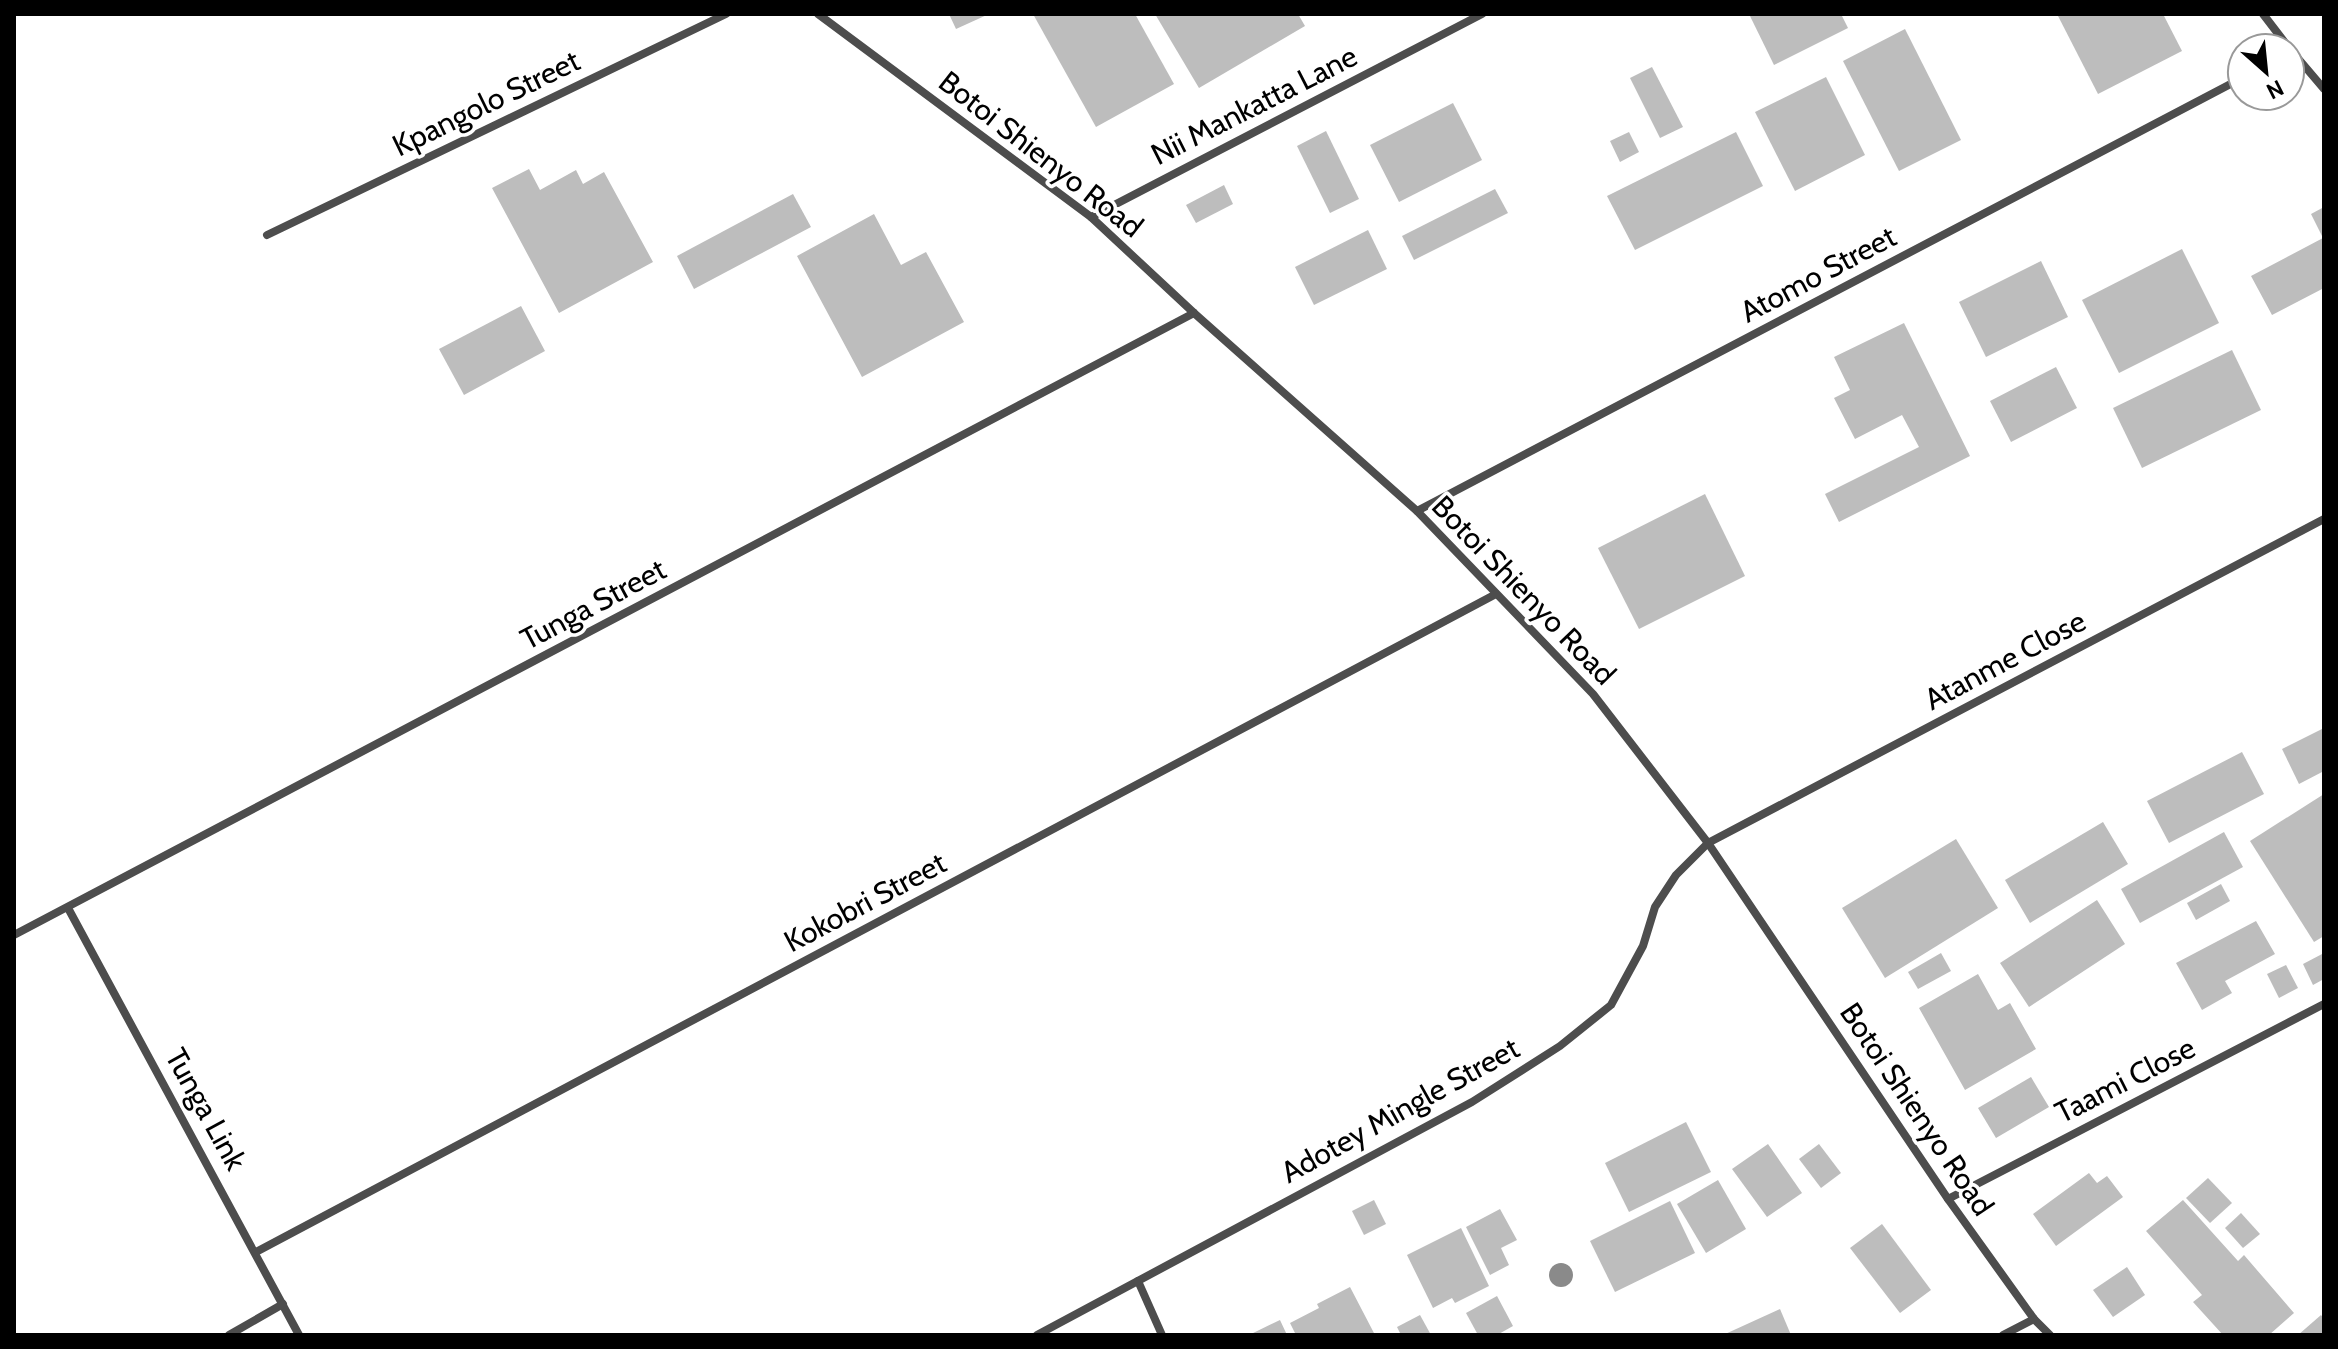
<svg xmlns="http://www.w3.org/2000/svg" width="2338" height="1349" viewBox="0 0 2338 1349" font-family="Cabin,sans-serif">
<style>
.building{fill:#bdbdbd}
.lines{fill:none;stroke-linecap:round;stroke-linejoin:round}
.street{stroke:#4d4d4d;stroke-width:8}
.tree{fill:#8a8a8a}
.labels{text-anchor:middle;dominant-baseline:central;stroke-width:7;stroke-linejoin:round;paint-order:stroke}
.street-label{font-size:30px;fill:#000;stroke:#fff}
</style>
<rect width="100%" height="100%" fill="#fff"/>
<!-- building -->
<g class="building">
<polygon points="949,14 989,14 956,29"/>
<polygon points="1033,14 1135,14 1174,84 1096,127"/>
<polygon points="1155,14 1298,14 1305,26 1199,88"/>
<polygon points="1749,14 1841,14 1848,28 1774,65"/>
<polygon points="2057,14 2163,14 2182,51 2098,94"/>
<polygon points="1905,29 1961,140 1899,171 1843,61"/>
<polygon points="1652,67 1683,127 1660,138 1630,78"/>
<polygon points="1826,77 1865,155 1795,191 1755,112"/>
<polygon points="1453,103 1482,160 1399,202 1370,145"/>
<polygon points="1326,131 1359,199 1330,213 1297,146"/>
<polygon points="1629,132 1639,152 1620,162 1610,141"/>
<polygon points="1736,132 1763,186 1635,250 1607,196"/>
<polygon points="529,169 540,190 576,170 583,184 604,172 653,262 559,313 492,188"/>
<polygon points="1224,185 1233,204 1196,223 1186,205"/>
<polygon points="1495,189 1508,213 1414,260 1402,236"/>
<polygon points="793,194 811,227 694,289 677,256"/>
<polygon points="2324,207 2324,288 2272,315 2251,276 2323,238 2311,214"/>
<polygon points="874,214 901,265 926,252 964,322 862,377 797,256"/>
<polygon points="1368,230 1387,269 1314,305 1295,267"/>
<polygon points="2182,249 2219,323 2119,373 2082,300"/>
<polygon points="2041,261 2068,317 1986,357 1959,302"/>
<polygon points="521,306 545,351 464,395 439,349"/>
<polygon points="1904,323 1970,456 1839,522 1825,494 1919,447 1902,415 1855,439 1834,398 1850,390 1834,357"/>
<polygon points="2232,350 2261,410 2142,468 2113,408"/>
<polygon points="2056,367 2077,408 2011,442 1990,401"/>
<polygon points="1705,494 1745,576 1639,629 1598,548"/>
<polygon points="2324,728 2324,771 2299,784 2282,749"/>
<polygon points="2242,752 2264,794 2169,843 2147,801"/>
<polygon points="2324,794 2324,936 2314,942 2250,841"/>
<polygon points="2103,822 2128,864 2030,923 2005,880"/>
<polygon points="2224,832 2243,867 2140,923 2121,889"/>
<polygon points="1956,839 1998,908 1885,978 1842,908"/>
<polygon points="2221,884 2230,901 2196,920 2187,903"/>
<polygon points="2097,900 2125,944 2029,1007 2000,963"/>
<polygon points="2256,921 2275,954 2225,981 2232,993 2202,1010 2176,963"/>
<polygon points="1941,953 1951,971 1918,989 1908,972"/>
<polygon points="2324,953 2324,979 2313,985 2303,964"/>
<polygon points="2286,965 2298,988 2279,998 2267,974"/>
<polygon points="1978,974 1998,1010 2010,1003 2036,1049 1965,1090 1919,1008"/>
<polygon points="2031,1077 2049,1107 1996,1138 1978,1108"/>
<polygon points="1686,1122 1711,1172 1629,1212 1605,1163"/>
<polygon points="1768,1144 1802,1193 1767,1217 1732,1169"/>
<polygon points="1819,1144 1841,1173 1821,1188 1799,1159"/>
<polygon points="2089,1173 2097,1183 2107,1176 2123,1197 2056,1246 2033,1214"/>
<polygon points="2208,1178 2232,1203 2210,1223 2186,1198"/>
<polygon points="1718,1180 1746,1229 1706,1253 1677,1204"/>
<polygon points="1374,1200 1386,1224 1364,1235 1352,1211"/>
<polygon points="2183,1200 2238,1261 2244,1255 2294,1313 2269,1335 2223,1335 2193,1302 2202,1295 2146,1231"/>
<polygon points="1670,1201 1695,1253 1615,1292 1590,1241"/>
<polygon points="1500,1209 1517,1240 1501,1248 1509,1265 1490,1275 1466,1227"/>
<polygon points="2241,1213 2260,1234 2243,1248 2225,1228"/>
<polygon points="1882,1224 1931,1290 1900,1313 1850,1248"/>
<polygon points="1461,1228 1489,1286 1455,1303 1452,1298 1433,1308 1407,1255"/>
<polygon points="2127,1267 2145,1295 2113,1317 2093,1290"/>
<polygon points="1350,1287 1375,1335 1296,1335 1290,1323 1319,1308 1317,1304"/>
<polygon points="1497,1296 1513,1326 1497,1335 1478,1335 1466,1313"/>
<polygon points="1780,1309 1791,1335 1723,1335"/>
<polygon points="1420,1315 1431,1335 1401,1335 1397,1327"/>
<polygon points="2321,1315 2324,1319 2324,1335 2298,1335"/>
<polygon points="1280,1320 1287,1335 1249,1335"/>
</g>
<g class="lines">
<!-- street -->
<g class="street">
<polyline points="818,14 1091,217 1194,313 1417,511 1593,694 1708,843 1948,1199 2034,1319 2050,1335"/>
<polyline points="2263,14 2289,48"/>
<polyline points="2290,49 2324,89"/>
<polyline points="1091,217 1482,14"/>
<polyline points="267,235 726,14"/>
<polyline points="1417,511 2242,78"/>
<polyline points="68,908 299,1335"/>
<polyline points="14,935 1194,313"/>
<polyline points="1948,1199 2324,1004"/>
<polyline points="256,1252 1496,594"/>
<polyline points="1138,1281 1162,1335"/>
<polyline points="229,1335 283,1304"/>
<polyline points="1037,1335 1472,1102 1560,1046 1611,1005 1643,946 1655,907 1676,875 1708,843 2324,519"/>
<polyline points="2003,1335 2034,1319"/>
</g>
</g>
<!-- trees -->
<circle class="tree" cx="1561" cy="1275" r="12"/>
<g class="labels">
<!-- street labels -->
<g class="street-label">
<text transform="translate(486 103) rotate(-26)">Kpangolo Street</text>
<text transform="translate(1254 105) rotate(-27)">Nii Mankatta Lane</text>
<text transform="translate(1041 154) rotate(38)">Botoi Shienyo Road</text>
<text transform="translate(1818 274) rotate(-28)">Atomo Street</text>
<text transform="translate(1524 590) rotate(46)">Botoi Shienyo Road</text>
<text transform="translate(593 604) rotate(-28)">Tunga Street</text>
<text transform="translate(2005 660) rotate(-28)">Atanme Close</text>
<text transform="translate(865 902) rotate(-28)">Kokobri Street</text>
<text transform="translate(2125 1080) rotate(-27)">Taami Close</text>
<text transform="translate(206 1109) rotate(61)">Tunga Link</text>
<text transform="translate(1917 1109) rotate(56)">Botoi Shienyo Road</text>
<text transform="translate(1400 1110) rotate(-29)">Adotey Mingle Street</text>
</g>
</g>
<!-- border -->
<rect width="2338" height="1349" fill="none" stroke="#000000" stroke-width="32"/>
<!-- north arrow -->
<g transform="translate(2266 72) rotate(153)"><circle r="38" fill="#ffffff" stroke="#999999" stroke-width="2"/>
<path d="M0-6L14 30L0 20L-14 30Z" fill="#000000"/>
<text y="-12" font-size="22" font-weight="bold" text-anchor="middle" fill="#000000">N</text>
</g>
</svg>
